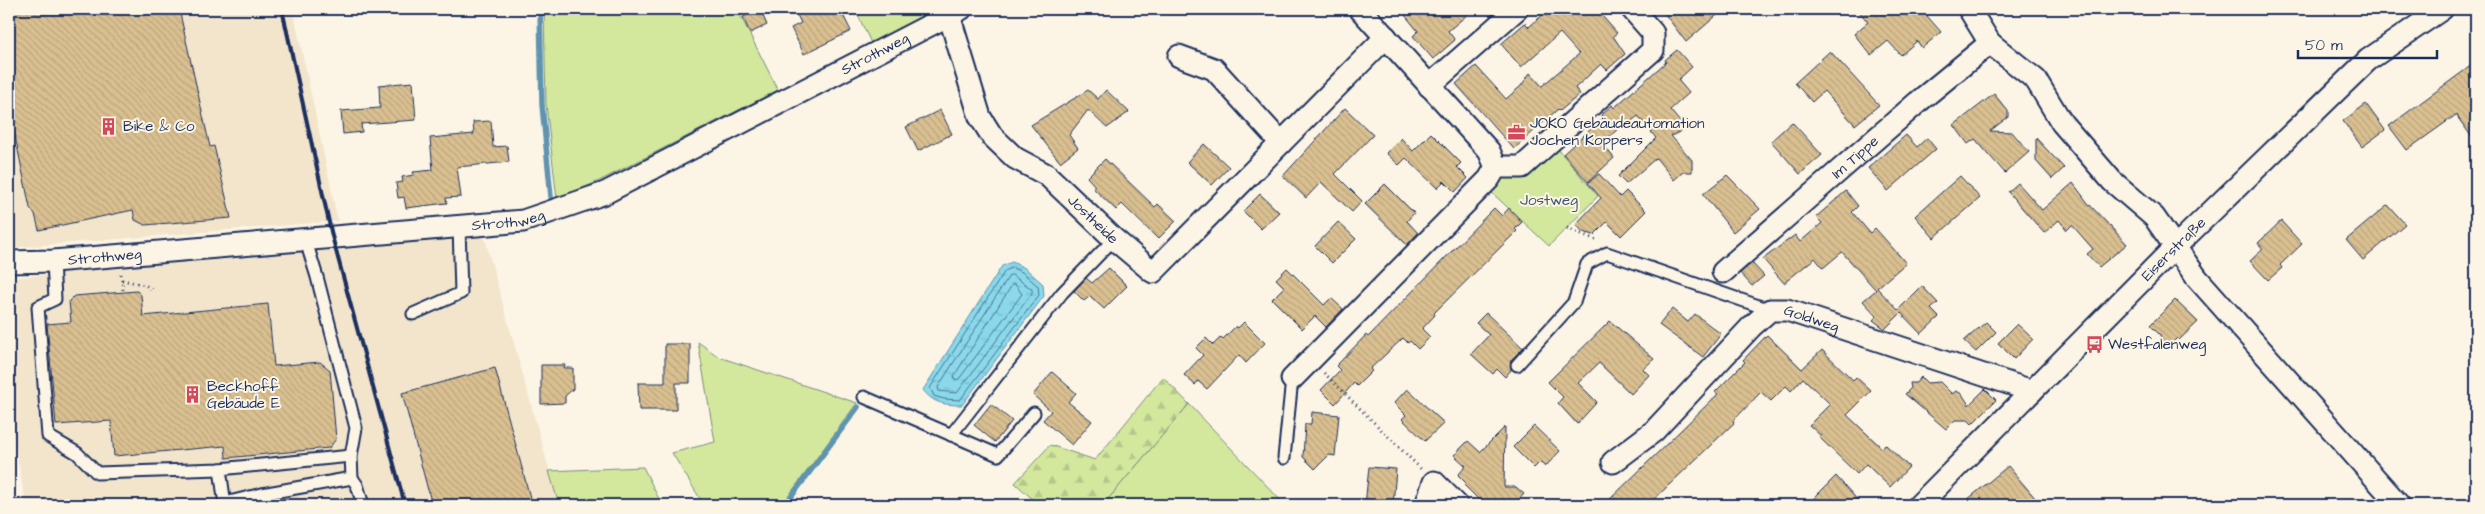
<svg xmlns="http://www.w3.org/2000/svg" width="2485" height="514" viewBox="0 0 2485 514" font-family="'Architects Daughter',sans-serif">
<style>
.built{fill:#f2e5cc}
.green{fill:#d3e89d;stroke:#778c7e}
.forest{fill:url(#forest-firs);stroke:#778c7e}
.water{fill:url(#water-ripples);stroke:#5e94b1}
.lines{fill:none;stroke-linecap:round;stroke-linejoin:round}
.shore{stroke:#477396;stroke-width:1}
.stream{stroke:#5e94b1;stroke-width:5.5}
.building{fill:url(#building-back-hatch);stroke:#1b2f5e}
.lane-casing{stroke:#1b2f5e;stroke-width:15}
.street-casing{stroke:#1b2f5e;stroke-width:25}
.path{stroke:#1b2f5e;stroke-width:3;stroke-dasharray:1 4;stroke-linecap:butt}
.lane{stroke:#fcf5e5;stroke-width:11}
.street{stroke:#fcf5e5;stroke-width:21}
.rail{stroke:#1b2f5e;stroke-width:4}
.labels{text-anchor:middle;dominant-baseline:central;stroke-width:4;stroke-linejoin:round;paint-order:stroke}
.street-label{font-size:15px;fill:#1b2f5e;stroke:#fcf5e5}
.poi-label{font-size:15px;fill:#1b2f5e;stroke:#fcf5e5;text-anchor:start}
.park-label{font-size:15px;fill:#40546b;stroke:#fcf5e5}
</style>
<defs>
<pattern id="forest-firs" width="22" height="20" patternUnits="userSpaceOnUse" patternTransform="scale(1.25)"><rect width="22" height="20" fill="#d3e89d"/><path d="M5 1l3.5 6h-7zM16 11l3.5 6h-7z" fill="#b5c78a"/></pattern>
<pattern id="water-ripples" width="26" height="14" patternUnits="userSpaceOnUse" patternTransform="scale(1.25)"><rect width="26" height="14" fill="#8ad8e9"/><path d="M2 4q2-2 4 0t4 0M15 11q2-2 4 0t4 0" fill="none" stroke="#76baca"/></pattern>
<pattern id="building-back-hatch" width="6" height="6" patternUnits="userSpaceOnUse" patternTransform="scale(1.25)"><rect width="6" height="6" fill="#dac090"/><path d="M-1 5l2 2M0 0l6 6M5-1l2 2" fill="none" stroke="#baa57f"/></pattern>
</defs>
<rect width="100%" height="100%" fill="#fcf5e5"/>
<filter id="ink" filterUnits="userSpaceOnUse"><feTurbulence type="fractalNoise" baseFrequency=".02" numOctaves="2"/><feDisplacementMap in="SourceGraphic" scale="10" xChannelSelector="R" yChannelSelector="G"/><feConvolveMatrix kernelMatrix="1 2 1 2 8 2 1 2 1" color-interpolation-filters="sRGB"/></filter>
<g filter="url(#ink)">
<!-- built -->
<g class="built">
<polygon points="9,9 293,9 338,221 9,248"/>
<polygon points="484,236 559,505 26,505 9,412 9,278 347,244"/>
</g>
<!-- green -->
<g class="green">
<polygon points="544,9 737,9 778,90 597,182 557,199 546,105"/>
<polygon points="855,9 942,9 871,43"/>
<polygon points="1557,148 1598,196 1549,246 1490,191 1504,177"/>
<polygon points="698,342 719,357 857,403 782,505 704,505 672,453 715,442"/>
<polygon points="1189,404 1285,505 1103,505"/>
<polygon points="643,467 662,505 559,505 549,471"/>
</g>
<!-- forest -->
<polygon class="forest" points="1163,377 1189,404 1103,505 1039,505 1015,483 1050,445 1095,460"/>
<!-- water -->
<path class="water" d="M 1012,262 L 1025,268 L 1043,284 L 1044,296 L 962,405 C 945,405 934,404 923,390 L 1002,266 Z"/>
<g class="lines">
<!-- shore -->
<g class="shore">
<polygon points="1012,268 1022,272 1038,286 1039,295 960,400 944,399 934,396 930,388 1005,271"/>
<polygon points="1012,275 1032,289 1032,293 957,393 939,391 938,387 1009,276"/>
<polygon points="1015,284 1022,294 959,379 955,380 954,376 1012,285"/>
</g>
<!-- stream -->
<g class="stream">
<polyline points="540,9 542,105 551,197"/>
<polyline points="785,505 858,407"/>
</g>
</g>
<!-- building -->
<g class="building">
<polygon points="9,9 179,9 210,147 214,146 231,218 145,225 135,220 133,210 39,230 35,214 30,208 9,107"/>
<polygon points="760,9 767,25 750,33 743,17"/>
<polygon points="794,9 840,9 851,31 804,54 791,28 801,23"/>
<polygon points="1400,9 1474,9 1448,31 1455,40 1433,59 1413,36 1418,31"/>
<polygon points="1549,9 1596,9 1617,33 1613,36 1625,54 1607,70 1601,64 1575,88 1580,94 1560,111 1558,109 1514,149 1456,84 1476,66 1506,99 1521,86 1530,73 1542,86 1579,54 1560,33 1521,67 1501,44 1525,23 1529,27"/>
<polygon points="1661,9 1724,9 1686,42"/>
<polygon points="1857,9 1921,9 1941,32 1922,48 1917,41 1901,55 1888,41 1871,55 1854,34 1868,22"/>
<polygon points="1677,50 1692,67 1678,80 1689,93 1670,110 1686,129 1671,136 1692,160 1692,172 1683,172 1674,180 1656,158 1626,184 1618,176 1656,138 1638,116 1628,124 1626,122 1602,143 1614,158 1588,182 1563,154 1603,118 1601,115 1612,105 1614,108 1666,62 1665,60"/>
<polygon points="1830,51 1879,105 1855,125 1824,91 1812,102 1795,83"/>
<polygon points="2476,62 2476,143 2456,115 2407,150 2389,126"/>
<polygon points="413,82 416,120 361,124 362,132 343,134 341,111 380,108 379,85"/>
<polygon points="1088,90 1098,99 1106,90 1129,112 1107,128 1088,110 1069,135 1078,148 1060,162 1031,125"/>
<polygon points="1994,94 2008,111 2008,117 1990,131 2012,132 2029,152 2005,173 1975,139 1968,144 1954,125"/>
<polygon points="2366,104 2385,130 2362,147 2343,121"/>
<polygon points="1345,108 1373,135 1335,174 1362,201 1352,212 1321,182 1306,198 1283,176"/>
<polygon points="940,110 952,134 918,151 906,127"/>
<polygon points="491,121 493,147 507,146 509,162 457,167 461,197 446,198 447,203 406,208 404,197 398,198 396,183 403,182 402,177 414,175 413,172 433,170 430,138 474,134 473,122"/>
<polygon points="1792,122 1822,155 1800,174 1771,141"/>
<polygon points="1431,133 1461,163 1457,167 1468,178 1455,192 1444,181 1437,188 1406,158 1399,165 1386,153 1401,138 1413,151"/>
<polygon points="1906,135 1917,147 1927,138 1936,149 1888,191 1868,168"/>
<polygon points="2036,138 2064,168 2052,179 2036,161"/>
<polygon points="1204,144 1229,167 1212,185 1187,162"/>
<polygon points="1105,159 1155,207 1158,204 1176,221 1158,239 1122,204 1116,210 1093,188 1095,186 1087,177"/>
<polygon points="1599,174 1620,197 1626,191 1646,211 1621,236 1607,222 1594,235 1583,232 1576,224 1601,198 1588,183"/>
<polygon points="1727,175 1760,209 1733,232 1703,194"/>
<polygon points="1960,176 1980,198 1934,238 1915,216"/>
<polygon points="2018,183 2042,210 2073,183 2088,203 2127,244 2099,267 2087,254 2093,249 2072,225 2067,230 2059,220 2044,233 2008,192"/>
<polygon points="1385,184 1414,213 1407,221 1418,233 1407,245 1365,204"/>
<polygon points="1846,191 1858,206 1852,212 1870,233 1875,228 1906,263 1877,288 1898,310 1922,286 1938,303 1931,309 1939,317 1921,334 1901,313 1885,329 1873,320 1877,316 1863,301 1876,290 1842,252 1823,268 1815,258 1784,283 1763,259 1795,235 1800,242 1822,223 1816,217"/>
<polygon points="1260,194 1279,212 1261,229 1243,211"/>
<polygon points="2388,205 2405,224 2363,260 2346,240"/>
<polygon points="1494,208 1502,216 1509,208 1522,222 1515,229 1517,231 1434,313 1435,315 1422,329 1430,337 1418,349 1410,341 1408,343 1403,338 1370,369 1372,371 1357,386 1354,383 1335,404 1321,390 1340,370 1336,366 1366,335 1368,337"/>
<polygon points="2281,221 2302,244 2280,265 2282,268 2268,280 2250,261 2263,249 2258,243"/>
<polygon points="1338,222 1356,239 1332,263 1315,246"/>
<polygon points="1752,263 1764,276 1752,286 1740,273"/>
<polygon points="1109,268 1127,286 1104,309 1090,296 1084,301 1074,291 1086,278 1092,283"/>
<polygon points="1287,268 1324,305 1331,298 1343,309 1326,327 1315,316 1302,329 1272,299 1284,287 1276,279"/>
<polygon points="137,291 141,295 143,316 268,304 274,366 320,362 330,370 336,439 329,448 226,458 225,446 114,456 111,421 56,425 47,324 71,322 69,301 74,296"/>
<polygon points="2175,300 2198,322 2179,340 2177,338 2172,343 2161,342 2160,335 2150,325"/>
<polygon points="1672,309 1688,322 1695,314 1721,334 1703,357 1659,325"/>
<polygon points="1486,313 1523,348 1511,360 1511,370 1505,377 1497,369 1493,374 1471,354 1489,335 1476,323"/>
<polygon points="1610,321 1654,359 1643,369 1649,375 1631,394 1599,363 1578,383 1597,402 1577,424 1558,403 1563,397 1548,382"/>
<polygon points="1244,322 1265,343 1246,363 1239,355 1207,389 1198,381 1195,385 1184,375 1203,355 1196,348 1206,338 1213,345 1221,337 1223,339 1236,326 1238,328"/>
<polygon points="1986,322 1996,332 1976,352 1964,341"/>
<polygon points="2017,324 2033,339 2014,359 1998,343"/>
<polygon points="1767,335 1802,369 1822,350 1853,380 1856,377 1871,391 1847,415 1882,448 1885,444 1909,467 1890,487 1866,464 1857,474 1819,437 1821,436 1809,425 1830,404 1803,378 1791,391 1786,386 1771,401 1761,392 1733,421 1734,423 1648,505 1604,505 1718,394 1715,392 1745,362 1743,360"/>
<polygon points="665,344 690,344 690,383 676,383 676,410 639,410 638,383 665,383"/>
<polygon points="541,365 565,365 564,368 573,368 573,389 565,396 565,403 541,404"/>
<polygon points="495,368 532,505 432,505 402,393"/>
<polygon points="1052,372 1076,393 1068,402 1092,421 1072,445 1043,420 1051,411 1033,395"/>
<polygon points="1921,377 1927,383 1940,382 1952,394 1956,391 1962,394 1969,405 1985,389 1996,400 1972,424 1968,420 1955,420 1946,429 1905,394 1911,388 1910,383 1916,383"/>
<polygon points="1407,389 1444,423 1425,441 1402,419 1406,415 1394,403"/>
<polygon points="991,404 1012,421 995,442 974,425"/>
<polygon points="1312,412 1339,415 1335,456 1329,455 1315,469 1303,457 1305,424 1311,424"/>
<polygon points="1534,426 1560,451 1545,467 1540,462 1534,468 1513,447"/>
<polygon points="1505,427 1504,487 1516,487 1524,494 1514,505 1484,505 1464,485 1466,483 1458,475 1466,466 1454,455 1468,441 1480,452"/>
<polygon points="2008,466 2041,505 1961,505"/>
<polygon points="1369,467 1396,469 1393,505 1365,505"/>
<polygon points="1836,476 1862,505 1807,505"/>
</g>
<g class="lines">
<defs>
<g id="lane">
<polyline points="53,261 55,299 38,307 48,436 77,453 97,473 220,469 351,456 356,428 317,277 305,238"/>
<polyline points="413,314 461,293 459,226"/>
<polyline points="1517,365 1574,302 1587,264 1607,253 1770,310"/>
<polyline points="864,397 998,455 1034,413"/>
<polyline points="951,435 1062,293 1114,239"/>
<polyline points="1284,458 1292,379"/>
<polyline points="220,469 225,505"/>
<polyline points="352,478 357,485 363,505"/>
<polyline points="225,503 262,494 352,478 351,456"/>
</g>
<g id="street">
<polyline points="1360,9 1489,151 1496,167"/>
<polyline points="1969,9 1990,43 2036,80 2062,123 2112,181 2154,217 2197,278 2399,505"/>
<path id="s1" d="M 949,15 L 980,117 L 992,136 L 1015,158 L 1047,175 L 1114,239 L 1153,272 L 1386,37"/>
<polyline points="1179,56 1214,69 1281,143"/>
<polyline points="1429,86 1517,9"/>
<path id="s2" d="M 9,262 L 53,261 L 523,221 L 605,193 L 961,9"/>
<path id="s3" d="M 1723,272 L 1918,102 L 1990,43"/>
<polyline points="1292,379 1489,179 1496,167 1522,167 1653,50 1653,33 1632,9"/>
<path id="s4" d="M 1613,462 L 1654,431 L 1751,327 L 1770,310 L 1787,310 L 2032,391"/>
<polyline points="1426,505 1434,482 1457,505"/>
<path id="s5" d="M 1919,505 L 2175,247 L 2368,60 L 2442,9"/>
</g>
</defs>
<!-- lane casing -->
<use href="#lane" class="lane-casing"/>
<!-- street casing -->
<use href="#street" class="street-casing"/>
<!-- path -->
<g class="path">
<polyline points="1567,228 1599,241"/>
<polyline points="121,274 123,290"/>
<polyline points="122,280 145,285 154,291"/>
<polyline points="1324,373 1421,469"/>
</g>
<!-- lane -->
<use href="#lane" class="lane"/>
<!-- street -->
<use href="#street" class="street"/>
<!-- rail -->
<polyline class="rail" points="282,9 332,236 405,505"/>
</g>
</g>
<!-- icons -->
<defs>
<symbol id="building-bare" viewBox="-9 -9 18 18"><path d="M-4-6H4V6H1V3H-1V6H-4ZM-2.5-4.3h1.7v1.8h-1.7ZM.8-4.3h1.7v1.8H.8ZM-2.5-1h1.7V.8h-1.7ZM.8-1h1.7V.8H.8Z" fill="#d1495b" stroke="#fcf5e5" stroke-width="2.5" paint-order="stroke"/></symbol>
<symbol id="office-bare" viewBox="-9 -9 18 18"><path d="M-6-3h4V-5.5h4V-3h4V5H-6ZM-1-4.5V-3h2v-1.5ZM-6 0V1H6V0Z" fill="#d1495b" stroke="#fcf5e5" stroke-width="2.5" paint-order="stroke"/></symbol>
<symbol id="bus-bare" viewBox="-9 -9 18 18"><path d="M-5-6H5V4H4V6H2V4H-2V6H-4V4H-5ZM-3.5-4V0h7V-4ZM-3.5 1.2v1.5H-2V1.2ZM2 1.2v1.5H3.5V1.2Z" fill="#d1495b" stroke="#fcf5e5" stroke-width="2.5" paint-order="stroke"/></symbol>
</defs>
<g fill-rule="evenodd">
<use href="#building-bare" x="96" y="114" width="25" height="25"/>
<use href="#office-bare" x="1504" y="120" width="25" height="25"/>
<use href="#bus-bare" x="2082" y="332" width="25" height="25"/>
<use href="#building-bare" x="180" y="382" width="25" height="25"/>
</g>
<g class="labels">
<!-- street labels -->
<g class="street-label">
<text stroke="none"><textPath href="#s2" startOffset="906">Strothweg</textPath></text>
<text stroke="none"><textPath href="#s3" startOffset="175">Im Tippe</textPath></text>
<text stroke="none"><textPath href="#s2" startOffset="501">Strothweg</textPath></text>
<text stroke="none"><textPath href="#s1" startOffset="261">Jostheide</textPath></text>
<text stroke="none"><textPath href="#s5" startOffset="361">Eiserstraße</textPath></text>
<text stroke="none"><textPath href="#s2" startOffset="96">Strothweg</textPath></text>
<text stroke="none"><textPath href="#s4" startOffset="262">Goldweg</textPath></text>
</g>
<!-- poi labels -->
<g class="poi-label">
<text x="1530" y="123">JOKO Gebäudeautomation<tspan x="1530" dy="17">Jochen Koppers</tspan></text>
<text x="123" y="126">Bike &amp; Co</text>
<text x="2108" y="344">Westfalenweg</text>
<text x="207" y="386">Beckhoff<tspan x="207" dy="17">Gebäude E</tspan></text>
</g>
<!-- park labels -->
<g class="park-label">
<text x="1549" y="200">Jostweg</text>
</g>
</g>
<!-- margin -->
<rect width="2485" height="514" fill="none" stroke="#fcf5e5" stroke-width="30"/>
<rect x="15" y="15" width="2455" height="484" fill="none" stroke="#1b2f5e" stroke-width="2" filter="url(#ink)"/>
<!-- scale -->
<path d="M2298 50v8h139v-8" fill="none" stroke="#1b2f5e" stroke-width="2.5"/>
<text x="2305" y="50" font-size="15" fill="#1b2f5e" stroke="#fcf5e5" stroke-width="4" paint-order="stroke">50 m</text>
</svg>
